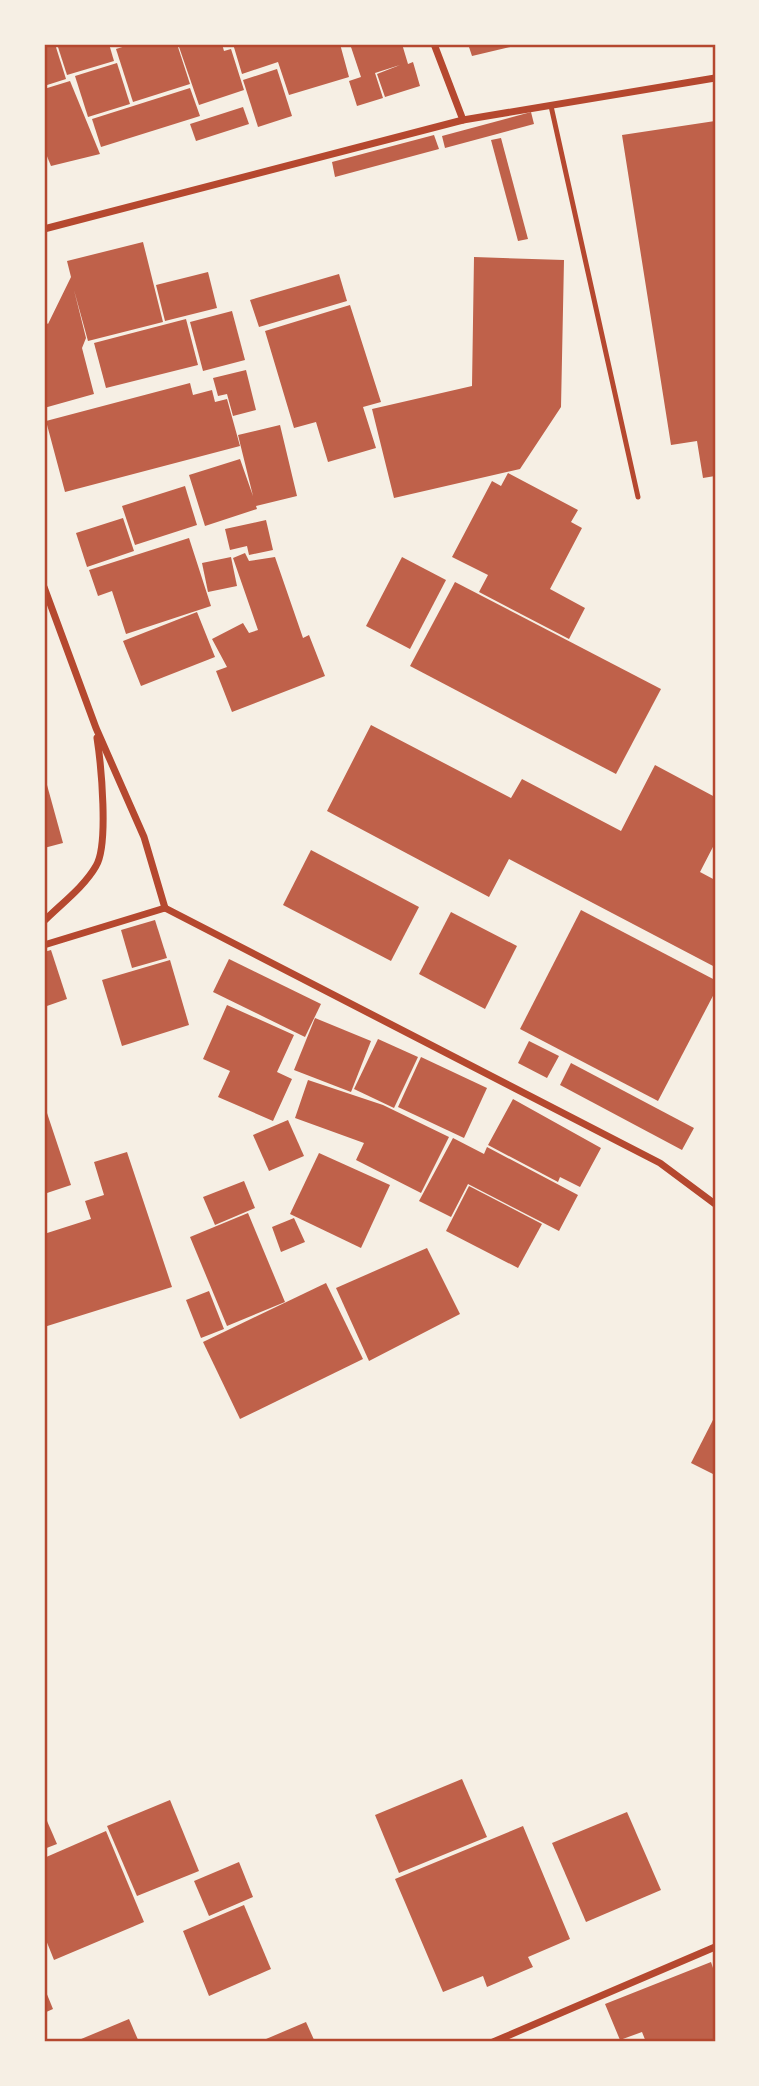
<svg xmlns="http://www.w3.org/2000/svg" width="759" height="2086" viewBox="0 0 759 2086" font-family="'Fira Sans',sans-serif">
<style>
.building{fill:#bf614a}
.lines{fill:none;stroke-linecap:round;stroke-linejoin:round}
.service{stroke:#b5482f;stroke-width:5}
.minor{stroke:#b5482f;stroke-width:7}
.neatline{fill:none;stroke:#b5482f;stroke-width:2.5}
</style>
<rect width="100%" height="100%" fill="#f6efe4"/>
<!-- building -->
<g class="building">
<polygon points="44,44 55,44 66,79 44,86"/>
<polygon points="57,44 109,44 114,61 67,75"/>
<polygon points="132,44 177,44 190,84 133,102 116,49"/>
<polygon points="178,44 222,44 224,51 231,49 244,90 199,105"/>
<polygon points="233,44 340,44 349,77 289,95 278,62 242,74"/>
<polygon points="350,44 402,44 408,64 413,62 420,86 385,97 377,74 400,65 375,73 383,98 357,106 349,81 361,77"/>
<polygon points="468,44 519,44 519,45 472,56"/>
<polygon points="117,63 130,104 88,117 75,76"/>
<polygon points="277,69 292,116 258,127 243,80"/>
<polygon points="70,81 100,154 51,166 44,149 44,89"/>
<polygon points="190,88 200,116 101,147 92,119"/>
<polygon points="243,107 249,124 196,141 190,124"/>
<polygon points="531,112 534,124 445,148 442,136"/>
<polygon points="715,121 715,476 703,478 697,441 671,445 622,135"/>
<polygon points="434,135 439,149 335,177 332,162"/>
<polygon points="501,138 528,239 518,241 491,140"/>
<polygon points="143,242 163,322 88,341 74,290 86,338 82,348 94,394 44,408 44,321 48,324 71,277 67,261"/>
<polygon points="474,257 564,260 561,407 520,469 394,498 372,409 472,386"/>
<polygon points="208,272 217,308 165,321 156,285"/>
<polygon points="339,274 347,301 259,327 250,300"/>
<polygon points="350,305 381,402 363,407 376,448 328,462 316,422 294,428 265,331"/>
<polygon points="232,311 245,360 203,371 190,322"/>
<polygon points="186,319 198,365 106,388 94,343"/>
<polygon points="246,370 256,410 233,416 227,394 218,396 213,378"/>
<polygon points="190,383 193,395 212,390 215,402 227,399 240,446 65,492 46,421"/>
<polygon points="280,425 297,496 256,506 257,509 205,526 189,475 240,459 253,496 238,435"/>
<polygon points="508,473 578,510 571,522 582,528 550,589 585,608 569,639 479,592 488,575 452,557 492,481 501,486"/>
<polygon points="185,486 197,525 135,545 122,506"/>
<polygon points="123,518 134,551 87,567 76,533"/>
<polygon points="266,520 273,550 249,555 247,546 230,550 225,529"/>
<polygon points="189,538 211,606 126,634 112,591 98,596 89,570"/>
<polygon points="245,553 249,561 275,557 303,638 309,635 325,676 232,712 216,671 227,667 212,639 243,623 249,633 258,630 233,558"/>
<polygon points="231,557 237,586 208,592 202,563"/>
<polygon points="402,557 446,580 410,649 366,626"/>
<polygon points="455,582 661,689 616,774 410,666"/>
<polygon points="197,612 215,657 141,686 123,641"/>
<polygon points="371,725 511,798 522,779 621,831 655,765 715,797 715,843 700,872 715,880 715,967 509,859 489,897 327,811"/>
<polygon points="44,774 63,843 44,848"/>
<polygon points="311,850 419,907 391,961 283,905"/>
<polygon points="581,910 715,980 715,992 658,1101 520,1029"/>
<polygon points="451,912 517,946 485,1009 419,974"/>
<polygon points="155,920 167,958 132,968 121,930"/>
<polygon points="51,950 67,999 44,1007 44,952"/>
<polygon points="229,959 321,1004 305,1037 213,992"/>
<polygon points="170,960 189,1025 122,1046 102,980"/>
<polygon points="227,1005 294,1035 277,1072 292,1079 273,1121 218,1097 230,1071 203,1059"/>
<polygon points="315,1018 371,1041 351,1092 294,1070"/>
<polygon points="378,1039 418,1057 394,1108 354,1089"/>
<polygon points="529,1041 559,1056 547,1078 518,1063"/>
<polygon points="421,1057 487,1088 464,1138 398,1107"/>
<polygon points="571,1063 694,1128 682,1150 560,1085"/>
<polygon points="308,1080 383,1105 449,1137 421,1193 356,1160 364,1143 295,1118"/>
<polygon points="513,1099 601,1148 580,1187 560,1177 558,1182 488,1145"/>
<polygon points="44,1104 71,1185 44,1194"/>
<polygon points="288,1120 304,1156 269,1171 253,1135"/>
<polygon points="453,1138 484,1154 487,1147 578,1195 559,1231 468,1184 451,1217 419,1201"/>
<polygon points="127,1152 172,1287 44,1327 44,1234 91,1219 85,1201 104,1195 94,1162"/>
<polygon points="319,1153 390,1185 361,1248 290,1214"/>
<polygon points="244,1181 255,1208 215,1225 203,1197"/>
<polygon points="469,1186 542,1224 518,1268 446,1231"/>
<polygon points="248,1213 285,1302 227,1326 190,1237"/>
<polygon points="294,1218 305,1242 281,1252 272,1227"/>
<polygon points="427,1248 460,1314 369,1361 336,1288"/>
<polygon points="326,1283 363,1359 240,1419 203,1342"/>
<polygon points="209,1291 224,1329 201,1338 186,1300"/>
<polygon points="715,1416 715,1475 691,1463"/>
<polygon points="462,1779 487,1837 399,1873 375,1815"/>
<polygon points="170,1800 199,1871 137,1896 107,1826"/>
<polygon points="627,1812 661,1890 586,1922 552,1843"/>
<polygon points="44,1814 57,1844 44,1849"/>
<polygon points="523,1826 570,1939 528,1957 533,1967 487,1987 483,1976 443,1992 395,1879"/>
<polygon points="106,1831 144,1922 54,1960 44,1935 44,1858"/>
<polygon points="239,1862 253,1897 209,1916 194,1881"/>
<polygon points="244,1905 271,1969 209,1996 183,1931"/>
<polygon points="711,1962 715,1974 715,2042 646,2042 642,2032 620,2040 605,2004"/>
<polygon points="44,1987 53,2009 44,2013"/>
<polygon points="129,2019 139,2042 74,2042"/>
<polygon points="306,2022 315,2042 259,2042"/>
</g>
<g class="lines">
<!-- service -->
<polyline class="service" points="551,106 638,497"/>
<!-- minor -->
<g class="minor">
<polyline points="434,44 463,120"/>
<polyline points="44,229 463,120 715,78"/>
<polyline points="44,587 96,728 144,837 165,908"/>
<polyline points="165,908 660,1163 715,1204"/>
<path d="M 44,921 C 61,904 84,887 96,866 C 109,845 101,764 97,738"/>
<polyline points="44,945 165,908"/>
<polyline points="493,2042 715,1947"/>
</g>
</g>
<!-- border -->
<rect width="759" height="2086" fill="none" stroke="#f6efe4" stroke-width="91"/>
<rect x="46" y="46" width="668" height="1994" class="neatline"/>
</svg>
